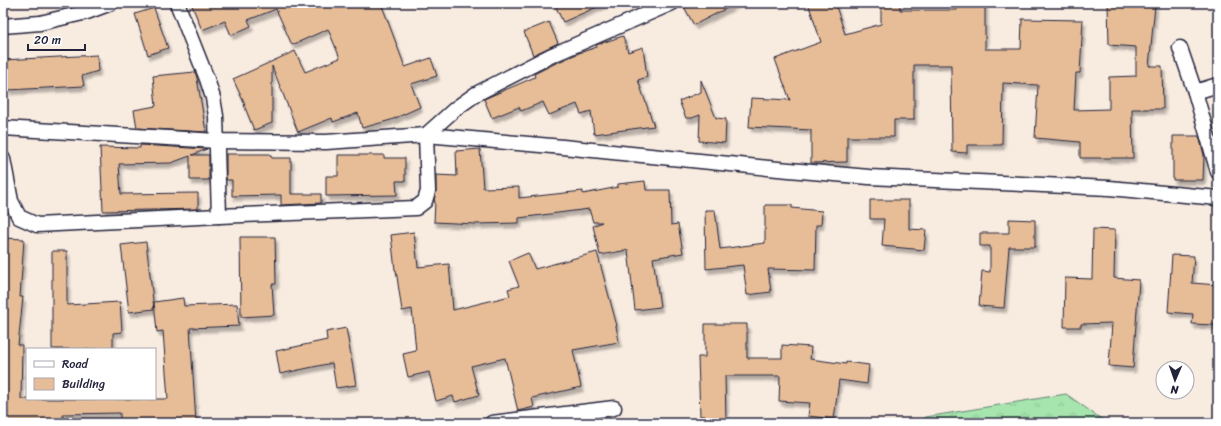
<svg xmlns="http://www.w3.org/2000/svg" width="1221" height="426" viewBox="0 0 1221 426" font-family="Sriracha,sans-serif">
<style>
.grass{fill:url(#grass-tufts);stroke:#648474}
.building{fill:#e7bd97;stroke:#22223b;filter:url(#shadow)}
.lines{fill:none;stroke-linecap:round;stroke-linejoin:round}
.minor-casing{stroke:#22223b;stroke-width:17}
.minor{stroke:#fff;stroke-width:14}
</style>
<defs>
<pattern id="grass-tufts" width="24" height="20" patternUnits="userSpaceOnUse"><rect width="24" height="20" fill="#a6e5ad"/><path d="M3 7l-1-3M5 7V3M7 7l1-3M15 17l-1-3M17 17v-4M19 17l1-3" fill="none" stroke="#8fc496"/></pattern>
<filter id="shadow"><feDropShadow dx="2.5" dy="4.5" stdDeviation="1" flood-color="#0004"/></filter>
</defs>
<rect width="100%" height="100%" fill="#f8ebe0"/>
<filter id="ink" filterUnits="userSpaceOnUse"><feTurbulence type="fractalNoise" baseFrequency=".025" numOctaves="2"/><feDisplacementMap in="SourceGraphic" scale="8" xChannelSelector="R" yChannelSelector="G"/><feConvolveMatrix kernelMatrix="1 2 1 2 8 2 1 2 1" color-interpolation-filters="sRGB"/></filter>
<g filter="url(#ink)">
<!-- grass -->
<polygon class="grass" points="1066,394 1107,423 918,423 926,417"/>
<!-- building -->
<g class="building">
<polygon points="191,3 381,3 405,67 431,58 437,76 411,84 420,107 391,120 362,128 358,113 333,122 332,118 298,132 272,66 272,123 254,130 244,105 245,105 233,79 295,51 305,72 340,58 328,29 292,45 276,9 248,20 251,26 231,35 225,21 202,30"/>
<polygon points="554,3 606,3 563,22"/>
<polygon points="682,3 737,3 694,25"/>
<polygon points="808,3 835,3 845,34 881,24 881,3 900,3 900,10 957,10 957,3 985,3 985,49 1021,49 1022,19 1083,20 1080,73 1076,73 1074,110 1109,109 1109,77 1136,76 1136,47 1109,45 1108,3 1138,3 1155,5 1149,66 1162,66 1163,109 1132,109 1133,158 1080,158 1080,142 1035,138 1038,85 1003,83 1002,145 967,145 967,153 952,152 951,65 914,65 914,120 894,120 894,137 847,137 847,162 811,163 811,130 749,127 751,98 790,100 775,59 821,42"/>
<polygon points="154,8 168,48 148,55 135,14"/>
<polygon points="549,22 558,43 533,55 524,32"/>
<polygon points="623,36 628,52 643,47 647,77 638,80 654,126 594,134 591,111 581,114 577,104 549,115 543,102 521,111 519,107 492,118 484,99 535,77 534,74 554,64 579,53 597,47 596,45"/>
<polygon points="97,55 98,71 82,76 84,86 8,90 7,75 3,75 3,60"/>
<polygon points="195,72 197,78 206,132 137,128 134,110 156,106 153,76"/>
<polygon points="701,80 716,118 726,119 725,143 699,141 700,115 692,118 686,118 679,101 701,92"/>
<polygon points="1173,136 1199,136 1204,155 1203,180 1173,180"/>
<polygon points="140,145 207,149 192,155 209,155 209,180 190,180 190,156 171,163 119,164 121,194 198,193 198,209 103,211 100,147 140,148"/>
<polygon points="480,149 483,188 519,187 519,198 583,191 583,194 618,187 618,184 645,181 646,190 670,190 671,225 678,224 683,253 653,258 660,307 635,310 628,250 600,255 593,226 602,222 593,222 589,209 519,218 519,223 476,224 434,222 435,201 434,201 436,191 436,175 457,176 456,151"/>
<polygon points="226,154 270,154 272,158 291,158 291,194 321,194 321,203 281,205 281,195 232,196 232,180 226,180"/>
<polygon points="338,155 384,155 384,158 405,158 405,181 396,181 397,195 326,196 326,176 338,176"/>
<polygon points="870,200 909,200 909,229 926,230 924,250 882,246 884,219 870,219"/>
<polygon points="765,205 792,205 792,208 822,211 821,225 816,225 815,270 768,269 771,292 747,295 743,265 706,269 705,210 715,210 720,249 765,243"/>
<polygon points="1009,219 1035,220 1035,247 1009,247 1004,308 979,306 982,271 990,272 990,246 980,246 980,233 1009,233"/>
<polygon points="1093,229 1115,230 1114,278 1139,280 1133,368 1109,366 1112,323 1081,324 1081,327 1064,327 1065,278 1092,279"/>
<polygon points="414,232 418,267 449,264 453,310 510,296 508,289 519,286 509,261 528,253 535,269 597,252 617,326 616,326 619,342 573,350 581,387 532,398 534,407 518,411 505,358 471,366 479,395 455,402 453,396 436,401 429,372 408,377 403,354 416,351 412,309 402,311 396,270 395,270 391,235"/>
<polygon points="240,237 275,237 276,284 272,284 274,315 241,317"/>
<polygon points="3,238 24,239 20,297 23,297 18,345 22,345 21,399 168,399 163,331 157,332 154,302 183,298 184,306 237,304 239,326 190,328 196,423 120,423 120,413 63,414 63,423 3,423"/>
<polygon points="146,242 154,309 129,312 121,245"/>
<polygon points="52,251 67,251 67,305 120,302 122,332 113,333 113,349 52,349"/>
<polygon points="1172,255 1194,256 1192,283 1218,285 1215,325 1192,324 1193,314 1168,312"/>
<polygon points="705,324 747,324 747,358 782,358 782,345 811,347 810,359 846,364 846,362 869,365 867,384 839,380 834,419 808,416 810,403 779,401 780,376 725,376 726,423 705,423 705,416 700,416 698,357 705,357"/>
<polygon points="346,328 356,385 336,388 332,363 280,374 276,351 327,340 326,332"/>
</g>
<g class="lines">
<defs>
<g id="minor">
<polyline points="177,3 207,79 213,98 216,116 219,216"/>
<polyline points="3,26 40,23 87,12 111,3"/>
<polyline points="1180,48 1195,92 1218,172"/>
<polyline points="1195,92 1218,85"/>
<polyline points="3,128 217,141 326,142 426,135 563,147 778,169 869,177 1109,188 1218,198"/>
<polyline points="3,159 11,201 19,217 37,225 219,216 416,208 425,201 428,191 426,135 455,109 476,94 550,56 672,3"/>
<polyline points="492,423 614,408"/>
</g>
</defs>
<!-- minor casing -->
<use href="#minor" class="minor-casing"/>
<!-- minor -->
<use href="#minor" class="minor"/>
</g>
</g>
<!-- margin -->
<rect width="1221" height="426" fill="none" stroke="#fff" stroke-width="16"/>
<rect x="8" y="8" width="1205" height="410" fill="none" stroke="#22223b" stroke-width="1.5" filter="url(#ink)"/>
<!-- legend -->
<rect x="26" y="348" width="130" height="52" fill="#ffffff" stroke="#a7a7b1"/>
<rect x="34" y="361" width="20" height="6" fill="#ffffff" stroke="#a7a7b1"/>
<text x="62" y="368" font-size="12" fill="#22223b">Road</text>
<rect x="34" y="378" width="20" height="12" fill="#e7bd97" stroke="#a7a7b1"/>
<text x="62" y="388" font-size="12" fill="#22223b">Building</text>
<!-- north arrow -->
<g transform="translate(1175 380) rotate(182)"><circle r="19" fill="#ffffff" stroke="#a7a7b1"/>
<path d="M0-3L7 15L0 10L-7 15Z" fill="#22223b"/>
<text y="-6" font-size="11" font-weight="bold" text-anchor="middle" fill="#22223b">N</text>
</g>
<!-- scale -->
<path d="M28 44v6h57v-6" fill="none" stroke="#22223b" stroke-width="2"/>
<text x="34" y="44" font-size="12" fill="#22223b" stroke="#ffffff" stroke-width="3" paint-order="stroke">20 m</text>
</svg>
